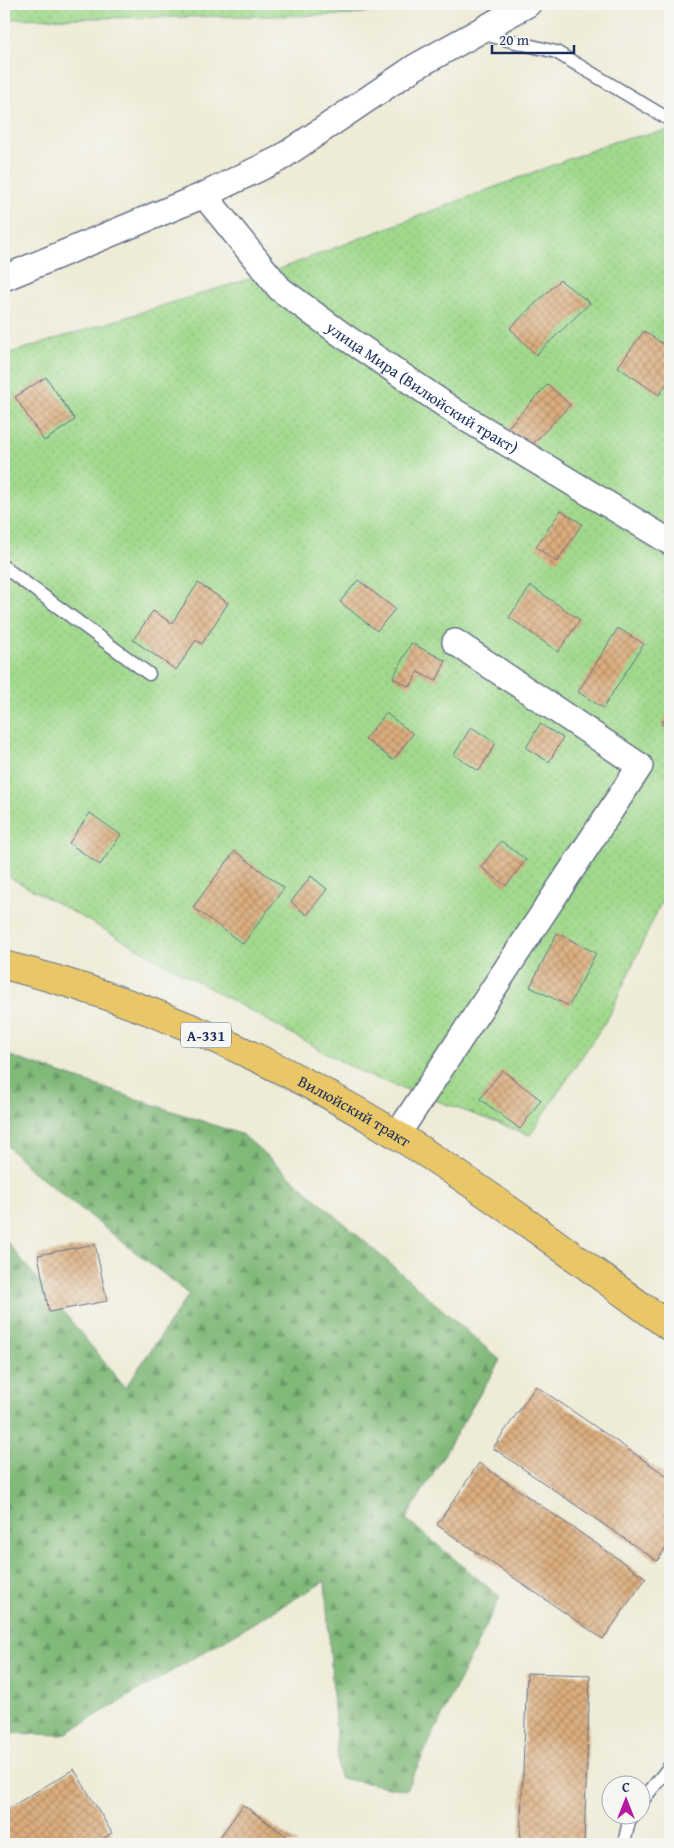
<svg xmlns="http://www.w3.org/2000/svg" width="674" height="1848" viewBox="0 0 674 1848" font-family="'Gentium Book Plus',serif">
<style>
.grass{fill:url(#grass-dots);stroke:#5e8475}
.forest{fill:url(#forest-firs);stroke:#4e746b}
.building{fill:url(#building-cross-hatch)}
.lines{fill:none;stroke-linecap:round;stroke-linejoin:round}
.service-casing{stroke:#657188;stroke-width:15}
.minor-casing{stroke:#657188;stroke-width:28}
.primary-casing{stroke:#657188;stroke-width:30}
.service{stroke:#fff;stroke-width:12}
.minor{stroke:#fff;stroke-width:25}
.primary{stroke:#e9c769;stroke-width:28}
.labels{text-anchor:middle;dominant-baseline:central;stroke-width:4.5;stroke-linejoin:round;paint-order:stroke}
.shield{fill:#f6f6f2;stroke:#5d6b8a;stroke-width:1}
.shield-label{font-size:15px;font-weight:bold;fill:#1b2f5e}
.street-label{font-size:16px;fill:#1b2f5e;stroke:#f6f6f2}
</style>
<defs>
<pattern id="grass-dots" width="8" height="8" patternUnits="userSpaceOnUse" patternTransform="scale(1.25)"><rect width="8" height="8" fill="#a0d98c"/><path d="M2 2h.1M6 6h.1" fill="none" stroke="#89bb7b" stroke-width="1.8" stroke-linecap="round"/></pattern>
<pattern id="forest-firs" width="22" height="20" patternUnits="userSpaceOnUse" patternTransform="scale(1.25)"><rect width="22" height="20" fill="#80b978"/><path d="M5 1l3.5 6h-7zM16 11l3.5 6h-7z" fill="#689766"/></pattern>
<pattern id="building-cross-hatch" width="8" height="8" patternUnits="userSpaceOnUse" patternTransform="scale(1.25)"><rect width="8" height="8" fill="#dcae7e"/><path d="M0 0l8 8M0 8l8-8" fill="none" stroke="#b28e6a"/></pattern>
</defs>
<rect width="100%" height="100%" fill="#f6f6f2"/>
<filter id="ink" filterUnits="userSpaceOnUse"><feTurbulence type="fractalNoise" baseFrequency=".02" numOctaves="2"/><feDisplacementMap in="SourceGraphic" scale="10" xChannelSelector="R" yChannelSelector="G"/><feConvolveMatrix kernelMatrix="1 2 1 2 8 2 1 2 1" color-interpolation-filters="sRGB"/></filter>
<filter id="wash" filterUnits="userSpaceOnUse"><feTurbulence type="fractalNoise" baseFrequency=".0096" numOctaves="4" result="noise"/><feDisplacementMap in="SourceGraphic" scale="20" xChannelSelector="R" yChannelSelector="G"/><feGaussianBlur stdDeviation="1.12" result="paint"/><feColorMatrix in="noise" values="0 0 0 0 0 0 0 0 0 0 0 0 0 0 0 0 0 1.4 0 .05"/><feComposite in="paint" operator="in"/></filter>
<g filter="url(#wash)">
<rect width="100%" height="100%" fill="#eeebd6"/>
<!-- grass -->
<g class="grass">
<polygon points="4,4 421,4 350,15 4,19"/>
<polygon points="670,130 670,883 609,1016 530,1135 364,1074 4,874 4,355 274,271 616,141"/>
</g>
<!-- forest -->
<polygon class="forest" points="4,1054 243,1135 500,1360 406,1519 500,1597 406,1790 339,1778 325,1581 63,1735 4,1733 4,1238 125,1388 189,1294 31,1170 4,1143"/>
<g id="blocks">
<!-- building -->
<g class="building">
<polygon points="560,280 590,303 536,355 510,328"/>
<polygon points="644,331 670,349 670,379 659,395 618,367"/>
<polygon points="46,377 75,420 44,441 15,397"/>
<polygon points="548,384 570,405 529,448 507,428"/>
<polygon points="561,510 582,524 557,562 536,547"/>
<polygon points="358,580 395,609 377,631 340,602"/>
<polygon points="198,583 228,603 202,644 196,640 176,670 133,640 153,611 172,623"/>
<polygon points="531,586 580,620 558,652 509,617"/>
<polygon points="618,628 644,644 603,708 578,692"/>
<polygon points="411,643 446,661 436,681 418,672 410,687 393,678"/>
<polygon points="670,710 670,730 661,724"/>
<polygon points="386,713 413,734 393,760 365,739"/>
<polygon points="540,724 563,738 549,762 526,748"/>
<polygon points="471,727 496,743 479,771 454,755"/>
<polygon points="90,813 121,835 100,865 69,843"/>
<polygon points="501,841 526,860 506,886 481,867"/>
<polygon points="235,851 284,888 243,944 193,907"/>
<polygon points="311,876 327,889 307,915 291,902"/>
<polygon points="557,933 596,953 569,1006 530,987"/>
<polygon points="502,1070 541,1100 520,1129 480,1099"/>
<polygon points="95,1244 107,1301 49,1312 38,1255"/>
<polygon points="536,1386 670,1478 670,1542 657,1561 493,1448"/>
<polygon points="479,1463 646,1578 603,1639 437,1525"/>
<polygon points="527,1673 590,1675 584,1844 520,1844"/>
<polygon points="74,1769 112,1833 94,1844 4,1844 4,1811"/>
<polygon points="243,1805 298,1844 215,1844"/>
</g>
</g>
</g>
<g filter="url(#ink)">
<use href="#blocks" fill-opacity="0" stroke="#657188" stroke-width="1"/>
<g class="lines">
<defs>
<g id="service">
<polyline points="479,33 556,52 670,120"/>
<polyline points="4,567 149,674"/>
<polyline points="642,1801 670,1766"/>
<polyline points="624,1844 629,1821 633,1816"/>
</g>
<g id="minor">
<path id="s1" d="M 204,195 L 280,289 L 341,334 L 457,413 L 670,542"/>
<polyline points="4,278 204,195 279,159 415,67 528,4"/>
<polyline points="397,1135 640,766 455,642"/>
</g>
<g id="primary">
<path id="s2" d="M 4,965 C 142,1000 276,1060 397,1135 C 491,1193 580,1262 670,1327"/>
</g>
</defs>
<!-- service casing -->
<use href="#service" class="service-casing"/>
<!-- minor casing -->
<use href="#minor" class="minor-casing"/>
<!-- primary casing -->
<use href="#primary" class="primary-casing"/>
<!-- service -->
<use href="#service" class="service"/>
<!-- minor -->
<use href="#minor" class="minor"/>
<!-- primary -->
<use href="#primary" class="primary"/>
</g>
</g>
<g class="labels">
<!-- shield labels -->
<rect class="shield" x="181" y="1022.5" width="50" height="25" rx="4"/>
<g class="shield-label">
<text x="206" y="1035">А-331</text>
</g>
<!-- street labels -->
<g class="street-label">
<text stroke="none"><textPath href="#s1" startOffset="294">улица Мира (Вилюйский тракт)</textPath></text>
<text stroke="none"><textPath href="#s2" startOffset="381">Вилюйский тракт</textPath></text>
</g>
</g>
<!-- margin -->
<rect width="674" height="1848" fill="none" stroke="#f6f6f2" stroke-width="20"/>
<!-- north arrow -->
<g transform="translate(626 1800)"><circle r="24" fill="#f6f6f2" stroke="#9ea6b7"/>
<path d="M0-4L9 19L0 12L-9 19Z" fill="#b5179e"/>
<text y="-8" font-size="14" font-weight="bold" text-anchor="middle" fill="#1b2f5e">С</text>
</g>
<!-- scale -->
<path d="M492 45v8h82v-8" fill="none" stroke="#1b2f5e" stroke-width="2.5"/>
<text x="499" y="45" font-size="15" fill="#1b2f5e" stroke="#f6f6f2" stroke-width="4" paint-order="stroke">20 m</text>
</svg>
